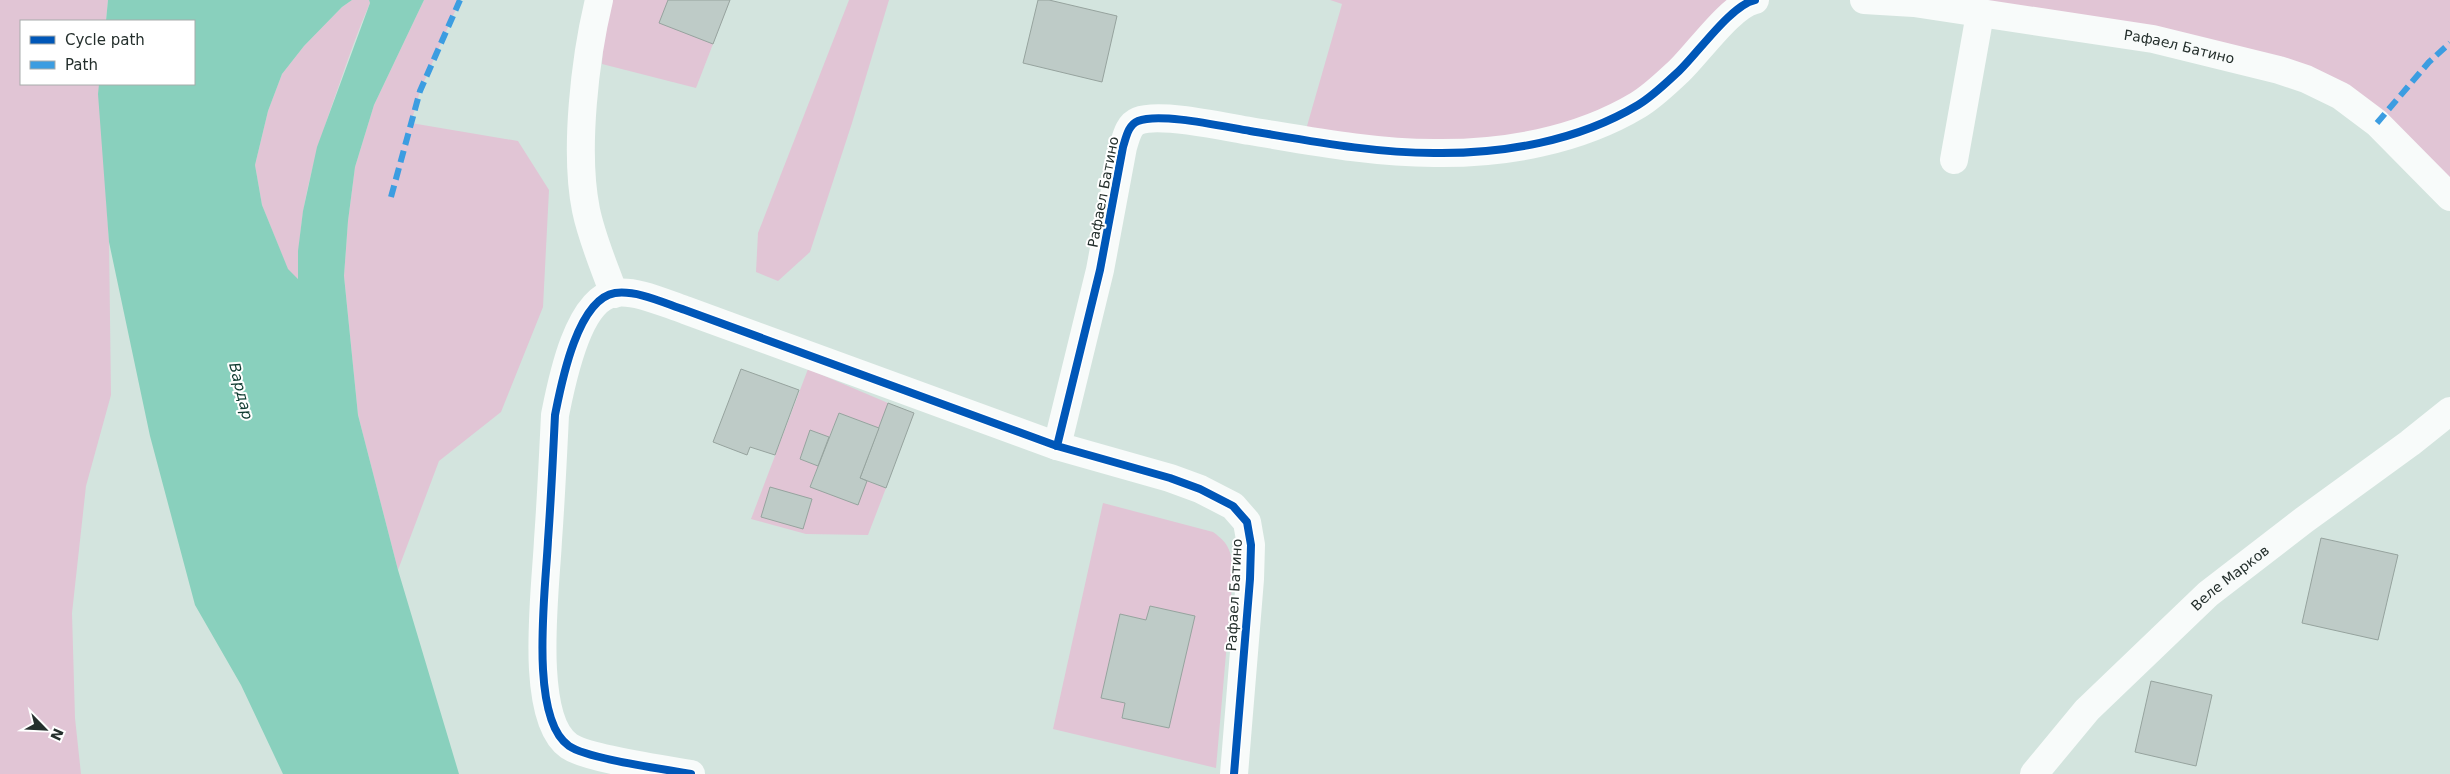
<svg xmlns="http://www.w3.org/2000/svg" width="2450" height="774" viewBox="0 0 2450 774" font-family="'DejaVu Sans',sans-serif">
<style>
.green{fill:#e1c5d5;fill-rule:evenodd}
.water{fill:#89d0bd}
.building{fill:#becbc7;stroke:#96a39e}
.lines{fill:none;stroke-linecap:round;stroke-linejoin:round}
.street{stroke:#f8fbfa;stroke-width:28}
.quiet{stroke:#3c9de1;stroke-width:6;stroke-dasharray:12 6;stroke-linecap:butt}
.cycleway-casing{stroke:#fff;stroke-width:11}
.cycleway{stroke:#0057b8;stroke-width:8}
.labels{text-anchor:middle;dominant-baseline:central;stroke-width:4;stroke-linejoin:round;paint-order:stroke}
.street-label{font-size:14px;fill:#242f2c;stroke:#fff}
.water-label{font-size:15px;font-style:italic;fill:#0e3a30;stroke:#fff}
</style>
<rect width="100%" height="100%" fill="#d3e4de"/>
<!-- green -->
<g class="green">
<polygon points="0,0 108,0 106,21 21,21 21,84 99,84 109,242 111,395 86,486 72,613 75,718 81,774 0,774"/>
<path d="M 352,0 L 369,0 L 370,3 C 358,30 348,59 338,88 C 316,150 296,213 299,280 L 288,270 L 262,205 L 255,165 L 268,111 L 282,74 L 304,46 L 342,7 Z"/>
<polygon points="424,0 460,0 420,91 411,123 518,141 549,190 543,307 501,412 439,461 398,570 358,415 344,276 348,221 355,167 374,105"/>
<polygon points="612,0 730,0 696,88 602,64 603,48"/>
<polygon points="849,0 889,0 852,123 810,252 778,281 756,272 758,233"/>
<polygon points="1330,0 1755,0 1659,90 1529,144 1303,140 1342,4"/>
<polygon points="1864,0 2450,0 2450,197 2306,79"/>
<polygon points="808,369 888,403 879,428 839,413 829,437 810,431 800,459 818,466 810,486 867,481 886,488 868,535 806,534 751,519"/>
<path d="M 1103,503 L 1213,532 C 1231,545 1231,552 1233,574 L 1216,768 L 1053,729 ZM 1150,606 L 1194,616 L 1169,728 L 1122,718 L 1125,703 L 1102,698 L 1120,614 L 1146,620 Z"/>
</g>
<!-- water -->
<polygon class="water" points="108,0 352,0 342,7 304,46 282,74 268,111 255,165 262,205 288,269 298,279 298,251 303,211 317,147 370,3 369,0 424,0 374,105 355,167 348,221 344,276 358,415 398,570 459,774 283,774 241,685 195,605 150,436 109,242 98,94 99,84 194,84 194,21 106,21"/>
<!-- building -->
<g class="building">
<polygon points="668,0 730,0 713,44 659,23"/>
<polygon points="1038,0 1049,0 1117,16 1102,82 1023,63"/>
<polygon points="741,369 799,390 775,455 750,447 747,455 713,442"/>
<polygon points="888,403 914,413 886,488 860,478"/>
<polygon points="839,413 879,428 860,478 867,481 858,505 810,487"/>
<polygon points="810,430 829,437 818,466 800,459"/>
<polygon points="770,487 812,499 803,529 761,517"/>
<polygon points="2321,538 2398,555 2378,640 2302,623"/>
<polygon points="1150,606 1195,616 1169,728 1122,718 1125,703 1101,698 1120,614 1146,620"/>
<polygon points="2151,681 2212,695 2196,766 2135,752"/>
</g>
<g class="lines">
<!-- street -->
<g class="street">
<path d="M 599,0 C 585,58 574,151 586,210 C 592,239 604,266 614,294"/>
<path id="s1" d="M 1864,0 L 1914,3 L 2153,39 L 2279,70 L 2306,79 L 2341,96 L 2377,123 L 2450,197"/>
<polyline points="1954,160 1980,14"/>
<path d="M 691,774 C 664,769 588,759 569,746 C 528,718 546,586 548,540 C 551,499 553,457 555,415 C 561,385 577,299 615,293 C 637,290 664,303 685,310 L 1057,446"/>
<path d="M 1234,774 L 1250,579 L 1251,545 L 1247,522 L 1233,506 L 1200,489 L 1170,478 L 1057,446 L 1100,270 L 1123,147 C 1126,138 1128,125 1138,121 C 1160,112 1225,127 1250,131 C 1311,141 1373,153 1434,153 C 1504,154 1578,141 1638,105 C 1653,96 1666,83 1679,71 C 1698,53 1731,5 1755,0"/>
<path id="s2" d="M 2034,774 L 2087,710 L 2208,594 L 2304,520 L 2410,443 L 2450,411"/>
</g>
<!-- quiet -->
<g class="quiet">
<polyline points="2377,123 2429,62 2450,43"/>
<polyline points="391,197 420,91 460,0"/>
</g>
<defs>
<g id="cycleway">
<path d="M 691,774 C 664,769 588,759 569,746 C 528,718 546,586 548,540 C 551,499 553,457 555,415 C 561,385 577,299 615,293 C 637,290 664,303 685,310 L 1057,446"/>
<path d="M 1234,774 L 1250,579 L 1251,545 L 1247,522 L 1233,506 L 1200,489 L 1170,478 L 1057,446 L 1100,270 L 1123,147 C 1126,138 1128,125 1138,121 C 1160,112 1225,127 1250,131 C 1311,141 1373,153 1434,153 C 1504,154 1578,141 1638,105 C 1653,96 1666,83 1679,71 C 1698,53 1731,5 1755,0"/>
</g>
</defs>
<!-- cycleway casing -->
<use href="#cycleway" class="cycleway-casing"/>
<!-- cycleway -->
<use href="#cycleway" class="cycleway"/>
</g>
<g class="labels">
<!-- street labels -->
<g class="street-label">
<text stroke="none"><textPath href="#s1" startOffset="319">Рафаел Батино</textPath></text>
<text transform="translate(1103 192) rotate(-79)">Рафаел Батино</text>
<text stroke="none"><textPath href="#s2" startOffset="278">Веле Марков</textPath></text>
<text transform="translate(1234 595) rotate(-87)">Рафаел Батино</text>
</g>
<!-- water labels -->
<g class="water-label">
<text transform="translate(241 391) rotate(76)">Вардар</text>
</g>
</g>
<!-- legend -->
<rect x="20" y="20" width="175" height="65" fill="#ffffff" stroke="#a7acab"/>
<rect x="30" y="36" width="25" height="8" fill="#0057b8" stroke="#a7acab"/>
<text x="65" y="45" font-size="15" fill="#242f2c">Cycle path</text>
<rect x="30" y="61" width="25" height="8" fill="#3c9de1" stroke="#a7acab"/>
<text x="65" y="70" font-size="15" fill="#242f2c">Path</text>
<!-- north arrow -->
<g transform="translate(45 729) rotate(114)" stroke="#ffffff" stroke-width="4" paint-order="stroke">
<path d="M0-4L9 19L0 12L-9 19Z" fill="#242f2c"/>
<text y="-8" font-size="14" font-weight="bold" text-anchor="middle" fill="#242f2c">N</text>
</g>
</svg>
